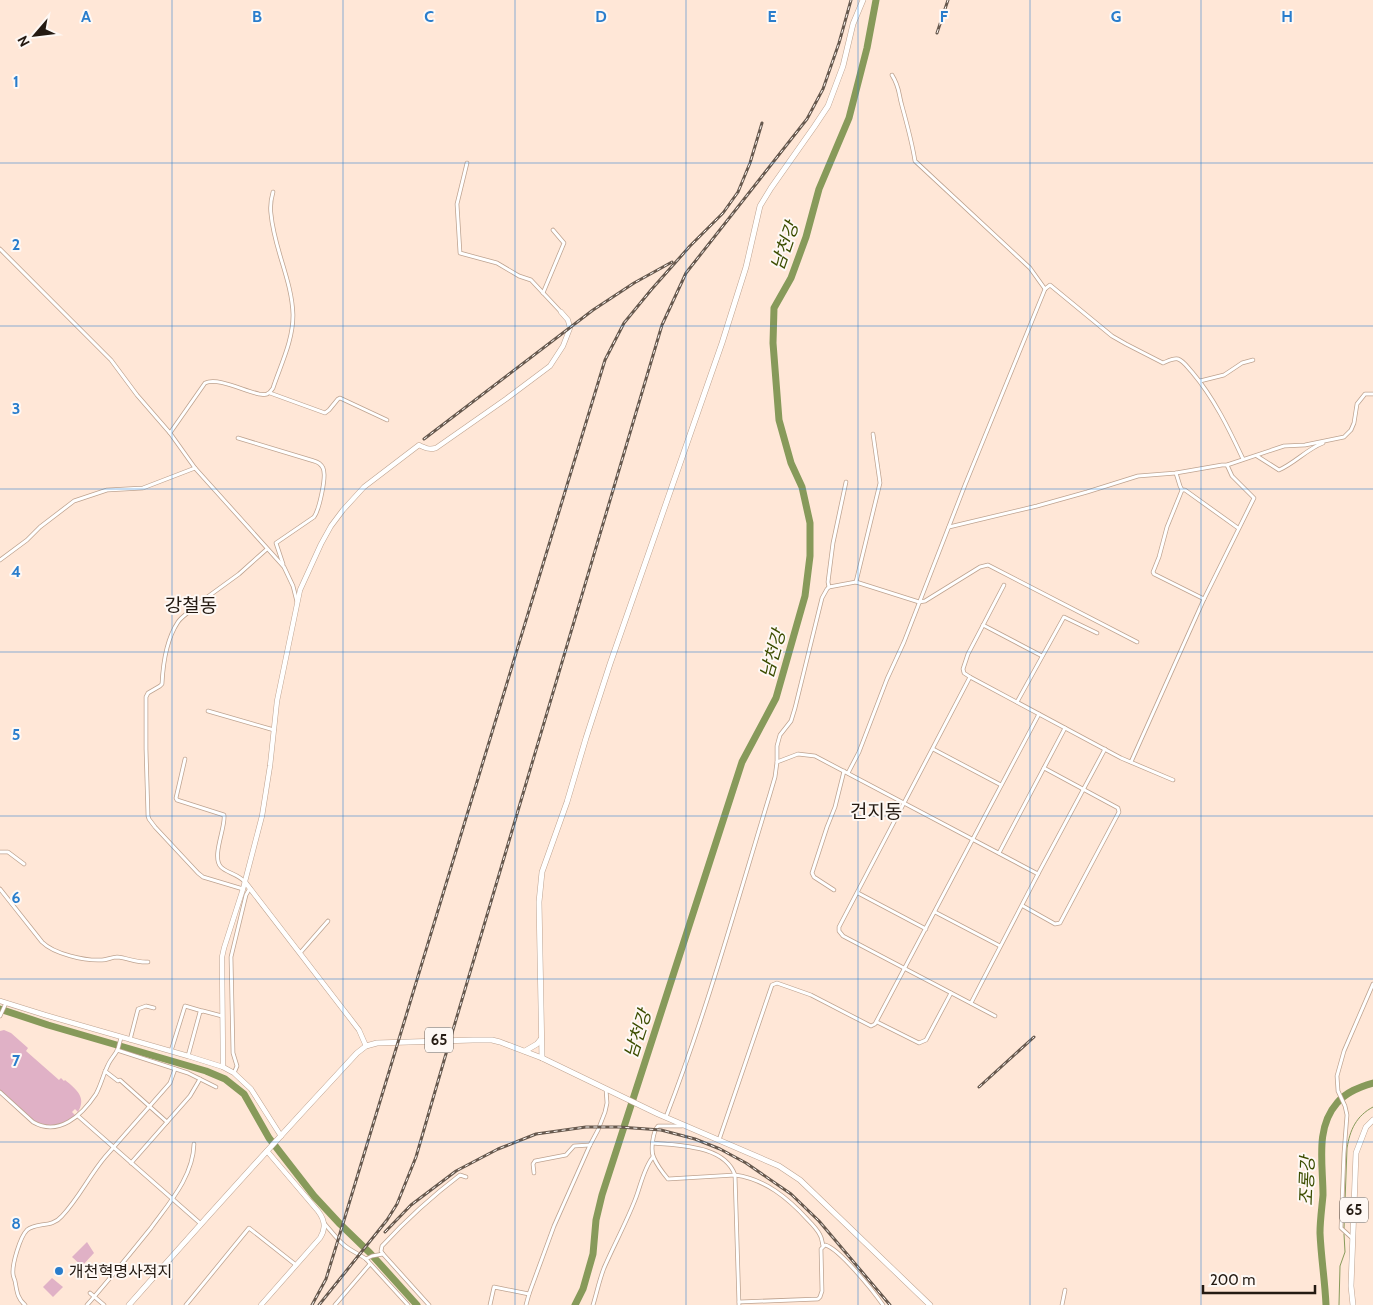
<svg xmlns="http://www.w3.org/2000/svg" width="1373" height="1305" viewBox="0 0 1373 1305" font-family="Cabin,'Noto Sans KR',sans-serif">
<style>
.green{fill:#e0b1c6}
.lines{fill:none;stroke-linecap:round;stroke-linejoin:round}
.stream{stroke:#879a5a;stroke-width:1}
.river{stroke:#879a5a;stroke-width:7}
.street-casing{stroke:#bea390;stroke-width:4.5}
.secondary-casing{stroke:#bea390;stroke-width:5.5}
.primary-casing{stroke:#bea390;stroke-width:6}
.street{stroke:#fff;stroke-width:3}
.secondary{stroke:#fff;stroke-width:4.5}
.primary{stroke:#fff;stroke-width:5}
.rail-casing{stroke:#67594e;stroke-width:3}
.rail{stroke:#fef8f4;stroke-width:1;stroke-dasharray:4;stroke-linecap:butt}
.grid{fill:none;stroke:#297dcc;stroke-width:1;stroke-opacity:0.55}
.poi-dot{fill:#297dcc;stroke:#fef8f4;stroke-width:2}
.labels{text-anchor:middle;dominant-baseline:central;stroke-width:4;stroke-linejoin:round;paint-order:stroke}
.shield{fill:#fef8f4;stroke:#655d56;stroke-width:1}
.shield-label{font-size:15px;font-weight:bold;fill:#241a12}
.poi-label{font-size:16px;fill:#241a12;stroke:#fef8f4;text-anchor:start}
.water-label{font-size:18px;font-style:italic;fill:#3c4d00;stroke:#fef8f4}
.quarter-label{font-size:19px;fill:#241a12;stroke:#fef8f4}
.grid-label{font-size:16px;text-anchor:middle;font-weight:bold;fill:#297dcc;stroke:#fef8f4;stroke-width:4;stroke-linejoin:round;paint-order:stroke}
</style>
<rect width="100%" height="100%" fill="#ffe7d7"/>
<!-- green -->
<g class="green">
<path d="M 4,1030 L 11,1033 L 28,1048 L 26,1051 L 59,1080 L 61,1078 L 64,1081 L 65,1080 C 76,1089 87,1097 78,1112 L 75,1109 L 72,1112 L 75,1115 C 71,1119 67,1121 62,1123 C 36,1133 17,1106 0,1091 L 0,1031 Z"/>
<polygon points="87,1242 94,1253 82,1266 72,1257"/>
<polygon points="52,1278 63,1287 53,1297 43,1287"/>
</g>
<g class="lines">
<!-- stream -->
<g class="stream">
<path d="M 1344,1228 L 1347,1148 C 1350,1130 1356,1116 1373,1107"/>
<polyline points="1339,1305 1340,1266 1345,1252 1344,1234"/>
</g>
<!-- river -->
<g class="river">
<polyline points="0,1009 48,1025 206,1071 225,1079 244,1094 269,1138 314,1196 340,1224 370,1253 417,1305"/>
<polyline points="575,1305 583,1289 593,1254 596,1220 602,1195 742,762 776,698 805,596 810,556 810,523 802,487 791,463 779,420 773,343 774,308 791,278 806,237 819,189 849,118 867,48 876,0"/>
<path d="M 1326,1305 C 1325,1281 1321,1257 1320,1233 C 1320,1220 1322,1207 1323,1195 C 1323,1164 1315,1128 1337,1103 C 1346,1092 1359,1087 1373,1083"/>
</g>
<defs>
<g id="street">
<path d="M 892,75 C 900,88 898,92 902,106 C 907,124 912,142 915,161 L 1030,268 L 1045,289"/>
<polyline points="467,163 457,204 460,253 497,263 519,276 531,280 561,312"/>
<polyline points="0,249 111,360 137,395 170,433 195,468 284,567 293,586 297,602"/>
<polyline points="543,293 564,243 553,230"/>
<polyline points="1200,381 1224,375 1242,363 1253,360"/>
<polyline points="270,393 325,413 329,410 338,399 340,398 387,420"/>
<path d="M 170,433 L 205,383 C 218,377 244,391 259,394 C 261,394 265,395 267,394 C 270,393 271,391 273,388 C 281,364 293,341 293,315 C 292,280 274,249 271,214 C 270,207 271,199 273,192"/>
<path d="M 238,438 L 314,461 C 318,462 321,464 323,468 C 327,476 319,510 314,517 L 276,543 L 283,564"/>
<path d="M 1257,456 L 1279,470 C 1295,463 1307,449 1323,443"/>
<polyline points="1176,473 1180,486 1182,490 1167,527 1159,557 1153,572 1154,574 1204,599"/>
<polyline points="1182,490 1185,490 1238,528"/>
<polyline points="949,527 1037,506 1087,492 1138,476 1176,473 1222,465 1227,465 1284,446 1305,445 1344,437 1351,430 1354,423 1357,404 1365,394 1373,394"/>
<polyline points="0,560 27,540 40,527 74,501 107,490 143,488 195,468"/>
<polyline points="856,582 880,483 873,434"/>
<polyline points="829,587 828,582 833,543 846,482"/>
<polyline points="983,625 1042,656"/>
<polyline points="970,677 964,673 963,669 968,654 1004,585"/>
<polyline points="1017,702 1064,617 1097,633"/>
<polyline points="208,711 274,730"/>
<polyline points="933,749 1001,785"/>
<path d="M 185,759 L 176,798 L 177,800 L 224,815 C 226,827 211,857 221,867 C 227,873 238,874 245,882"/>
<polyline points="777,762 777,746 780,735 791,721 795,708 822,598 827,589 829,587 856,582 919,602 925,601 980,567 988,565 1137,642"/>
<polyline points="1131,762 1204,599 1254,498 1232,476 1227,465"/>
<path d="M 848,773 L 859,752 L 887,679 L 904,642 L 965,485 L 1045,289 L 1050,285 L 1112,336 L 1126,344 L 1163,363 C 1168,361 1173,358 1178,359 C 1184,361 1188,368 1192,372 C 1214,398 1229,429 1243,459"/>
<polyline points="0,852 8,852 24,864"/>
<polyline points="999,853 1065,728"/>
<polyline points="1038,874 1105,749"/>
<path d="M 0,889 L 42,942 C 54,954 85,961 102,960 C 107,960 112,957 117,957 C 128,958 137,963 148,962"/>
<path d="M 243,889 L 203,877 L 198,873 L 155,827 L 149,819 L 148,816 L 146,749 L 146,697 L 148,693 L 160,686 L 162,684 C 163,663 166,640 178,622 C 182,616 190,612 195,606 L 239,574 L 267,549"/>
<polyline points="834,890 814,877 812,873 827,827 835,807 844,771"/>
<polyline points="858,893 926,929"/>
<polyline points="1023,906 1055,924 1060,923 1119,812 1118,808 1044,768"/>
<polyline points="935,912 1000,946"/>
<polyline points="300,953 328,921"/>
<polyline points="0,1016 6,1003"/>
<polyline points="995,1016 843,936 839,931 839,927 970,677 1121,758 1173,780"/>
<polyline points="877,1022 919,1043 926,1040 951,993"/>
<polyline points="130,1040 138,1009 146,1006 154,1008"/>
<polyline points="117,1050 188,1073 216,1087"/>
<polyline points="171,1051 185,1006 202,1011"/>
<polyline points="188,1056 200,1012 203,1011 222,1016"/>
<polyline points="105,1071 118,1081 120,1080 167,1122"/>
<polyline points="234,1073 237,1066 233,1053 231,957 246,895 250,888"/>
<path d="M 0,1092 L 33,1122 C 59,1137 82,1115 96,1094 C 101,1085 103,1075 108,1065 C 110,1060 115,1055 118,1049 C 119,1045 120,1041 121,1038"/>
<polyline points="78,1116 201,1224"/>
<path d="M 666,1117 C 707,1011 737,902 770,794 L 775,777 L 777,762 L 798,754 L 815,756 L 1038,874 L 971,1003"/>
<path d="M 682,1126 L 658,1126 C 653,1131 650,1151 654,1158 C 657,1165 663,1173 668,1179 L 735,1175 C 765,1179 788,1198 808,1220 C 812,1224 817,1229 820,1235 C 822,1238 822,1242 823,1246"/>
<polyline points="719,1140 772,985 777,983 811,995 871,1026 875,1024 1039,714"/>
<path d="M 653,1143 C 680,1146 724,1145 735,1175 L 739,1305"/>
<polyline points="131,1163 190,1096 200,1079"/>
<polyline points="534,1173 533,1164 535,1161 566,1155 574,1146 590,1145"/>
<path d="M 324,1223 C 331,1231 337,1239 344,1245 C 351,1251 359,1254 366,1259 L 408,1305"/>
<polyline points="1352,1238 1341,1228 1344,1153 1347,1115 1345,1106 1338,1091 1337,1076 1344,1051 1373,984"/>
<polyline points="366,1259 372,1256 383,1254"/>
<polyline points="90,1293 104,1305"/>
<path d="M 739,1302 L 818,1299 L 820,1297 L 822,1291 L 821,1249 L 825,1245 C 839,1248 874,1292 883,1305"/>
<path d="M 25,1305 C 17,1298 17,1291 15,1281 C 14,1278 13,1276 13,1274 C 12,1264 20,1237 27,1230 C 37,1222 52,1228 62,1216 C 79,1198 89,1176 105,1157 L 170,1083 L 175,1069"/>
<path d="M 87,1305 C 109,1280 130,1254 151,1228 C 169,1203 193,1177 194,1144"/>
<polyline points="186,1305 249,1228 296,1265"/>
<polyline points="335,1305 370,1264"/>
<path d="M 429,1305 L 383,1254 L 381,1251 L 382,1246 C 406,1220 431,1197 460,1175 L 466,1177"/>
<polyline points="490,1305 494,1287 529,1294"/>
<polyline points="526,1305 529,1294 554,1226 590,1145 598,1130 605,1112 607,1103 606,1089"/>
<path d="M 593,1305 C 597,1292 599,1281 604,1268 C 614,1245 626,1223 635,1200 C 640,1188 644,1167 653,1157"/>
<polyline points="1062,1305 1065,1290"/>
</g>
<g id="secondary">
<polyline points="245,882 359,1030 366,1046"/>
<polyline points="0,1001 45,1015 188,1056 223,1067 234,1073 251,1089 281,1136"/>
<path d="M 223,1067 L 222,957 L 224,948 L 243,889 L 262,816 L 270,766 L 277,701 L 300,590 L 321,544 L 331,526 L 343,510 L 364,487 L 419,445 C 425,448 429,450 436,448 L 506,399 L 550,366 L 563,346 L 570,328 L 568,320 L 561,312"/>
<path d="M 261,1305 L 320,1238 C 326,1229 325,1220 318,1211 L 267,1151"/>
</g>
<g id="primary">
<polyline points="525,1051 537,1044 541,1039"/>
<polyline points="542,1058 539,902 542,872 567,802 586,738 610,664 722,343 746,267 760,206 771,188 814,127 828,106 843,66 853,24 863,0"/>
<path d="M 129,1305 C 204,1220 280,1136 357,1053 L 366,1046 L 377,1043 L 473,1040 L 492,1040 L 500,1042 L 542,1058 L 658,1114 L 779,1166 L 800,1180 L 930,1305"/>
<polyline points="1353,1305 1351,1286 1356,1153 1366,1127 1373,1120"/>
</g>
</defs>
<!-- street casing -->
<use href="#street" class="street-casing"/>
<!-- secondary casing -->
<use href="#secondary" class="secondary-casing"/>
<!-- primary casing -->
<use href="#primary" class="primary-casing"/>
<!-- street -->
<use href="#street" class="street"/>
<!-- secondary -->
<use href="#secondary" class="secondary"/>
<!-- primary -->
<use href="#primary" class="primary"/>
<defs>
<g id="rail">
<polyline points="937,33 948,0"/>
<polyline points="424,439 593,310 634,283 672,262"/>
<polyline points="979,1087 1034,1037"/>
<polyline points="385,1232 411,1205 456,1171 498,1149 536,1134 586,1127 619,1127 661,1130 695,1139 720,1149 746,1163 791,1194 819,1221 890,1305"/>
<polyline points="312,1305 326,1279 338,1240 605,360 624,323 651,290 690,246 723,213 738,192 750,163 762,123"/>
<polyline points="319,1305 387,1220 397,1204 416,1157 450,1040 662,325 686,273 807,119 823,89 839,43 851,0"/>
</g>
</defs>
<!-- rail casing -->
<use href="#rail" class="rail-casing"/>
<!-- rail -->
<use href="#rail" class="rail"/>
</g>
<!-- grid -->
<path class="grid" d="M 172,0 L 172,1305M 343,0 L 343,1305M 515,0 L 515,1305M 686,0 L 686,1305M 858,0 L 858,1305M 1030,0 L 1030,1305M 1201,0 L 1201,1305M 0,163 L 1373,163M 0,326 L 1373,326M 0,489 L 1373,489M 0,652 L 1373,652M 0,816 L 1373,816M 0,979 L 1373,979M 0,1142 L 1373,1142"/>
<!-- markers -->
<circle class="poi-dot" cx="59" cy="1271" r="5"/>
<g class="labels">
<!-- shield labels -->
<g class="shield">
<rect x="425" y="1027.5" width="28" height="25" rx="4"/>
<rect x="1340" y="1197.5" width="28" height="25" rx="4"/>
</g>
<g class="shield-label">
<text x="439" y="1040">65</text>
<text x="1354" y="1210">65</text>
</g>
<!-- poi labels -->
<g class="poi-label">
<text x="69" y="1271">개천혁명사적지</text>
</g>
<!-- water labels -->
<g class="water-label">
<text transform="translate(785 246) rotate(-71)">남천강</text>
<text transform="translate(773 654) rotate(-74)">남천강</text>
<text transform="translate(638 1034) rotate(-72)">남천강</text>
<text transform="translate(1307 1181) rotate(-88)">조롱강</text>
</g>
<!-- quarter labels -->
<g class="quarter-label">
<text x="191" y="605">강철동</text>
<text x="876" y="811">건지동</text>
</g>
</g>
<g class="grid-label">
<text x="86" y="22">A</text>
<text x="257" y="22">B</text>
<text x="429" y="22">C</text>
<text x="601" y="22">D</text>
<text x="772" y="22">E</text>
<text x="944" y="22">F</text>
<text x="1116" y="22">G</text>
<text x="1287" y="22">H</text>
<text x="16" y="87">1</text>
<text x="16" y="250">2</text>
<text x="16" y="414">3</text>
<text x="16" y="577">4</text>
<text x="16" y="740">5</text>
<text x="16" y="903">6</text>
<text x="16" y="1066">7</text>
<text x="16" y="1229">8</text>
</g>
<!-- north arrow -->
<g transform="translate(35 35) rotate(242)" stroke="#fef8f4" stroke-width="4" paint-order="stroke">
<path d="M0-4L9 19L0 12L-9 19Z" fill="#241a12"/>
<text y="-8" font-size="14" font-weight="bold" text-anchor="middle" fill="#241a12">N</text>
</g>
<!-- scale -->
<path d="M1203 1285v8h112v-8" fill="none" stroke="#241a12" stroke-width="2.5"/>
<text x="1210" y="1285" font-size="15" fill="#241a12" stroke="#fef8f4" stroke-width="4" paint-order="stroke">200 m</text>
</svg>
